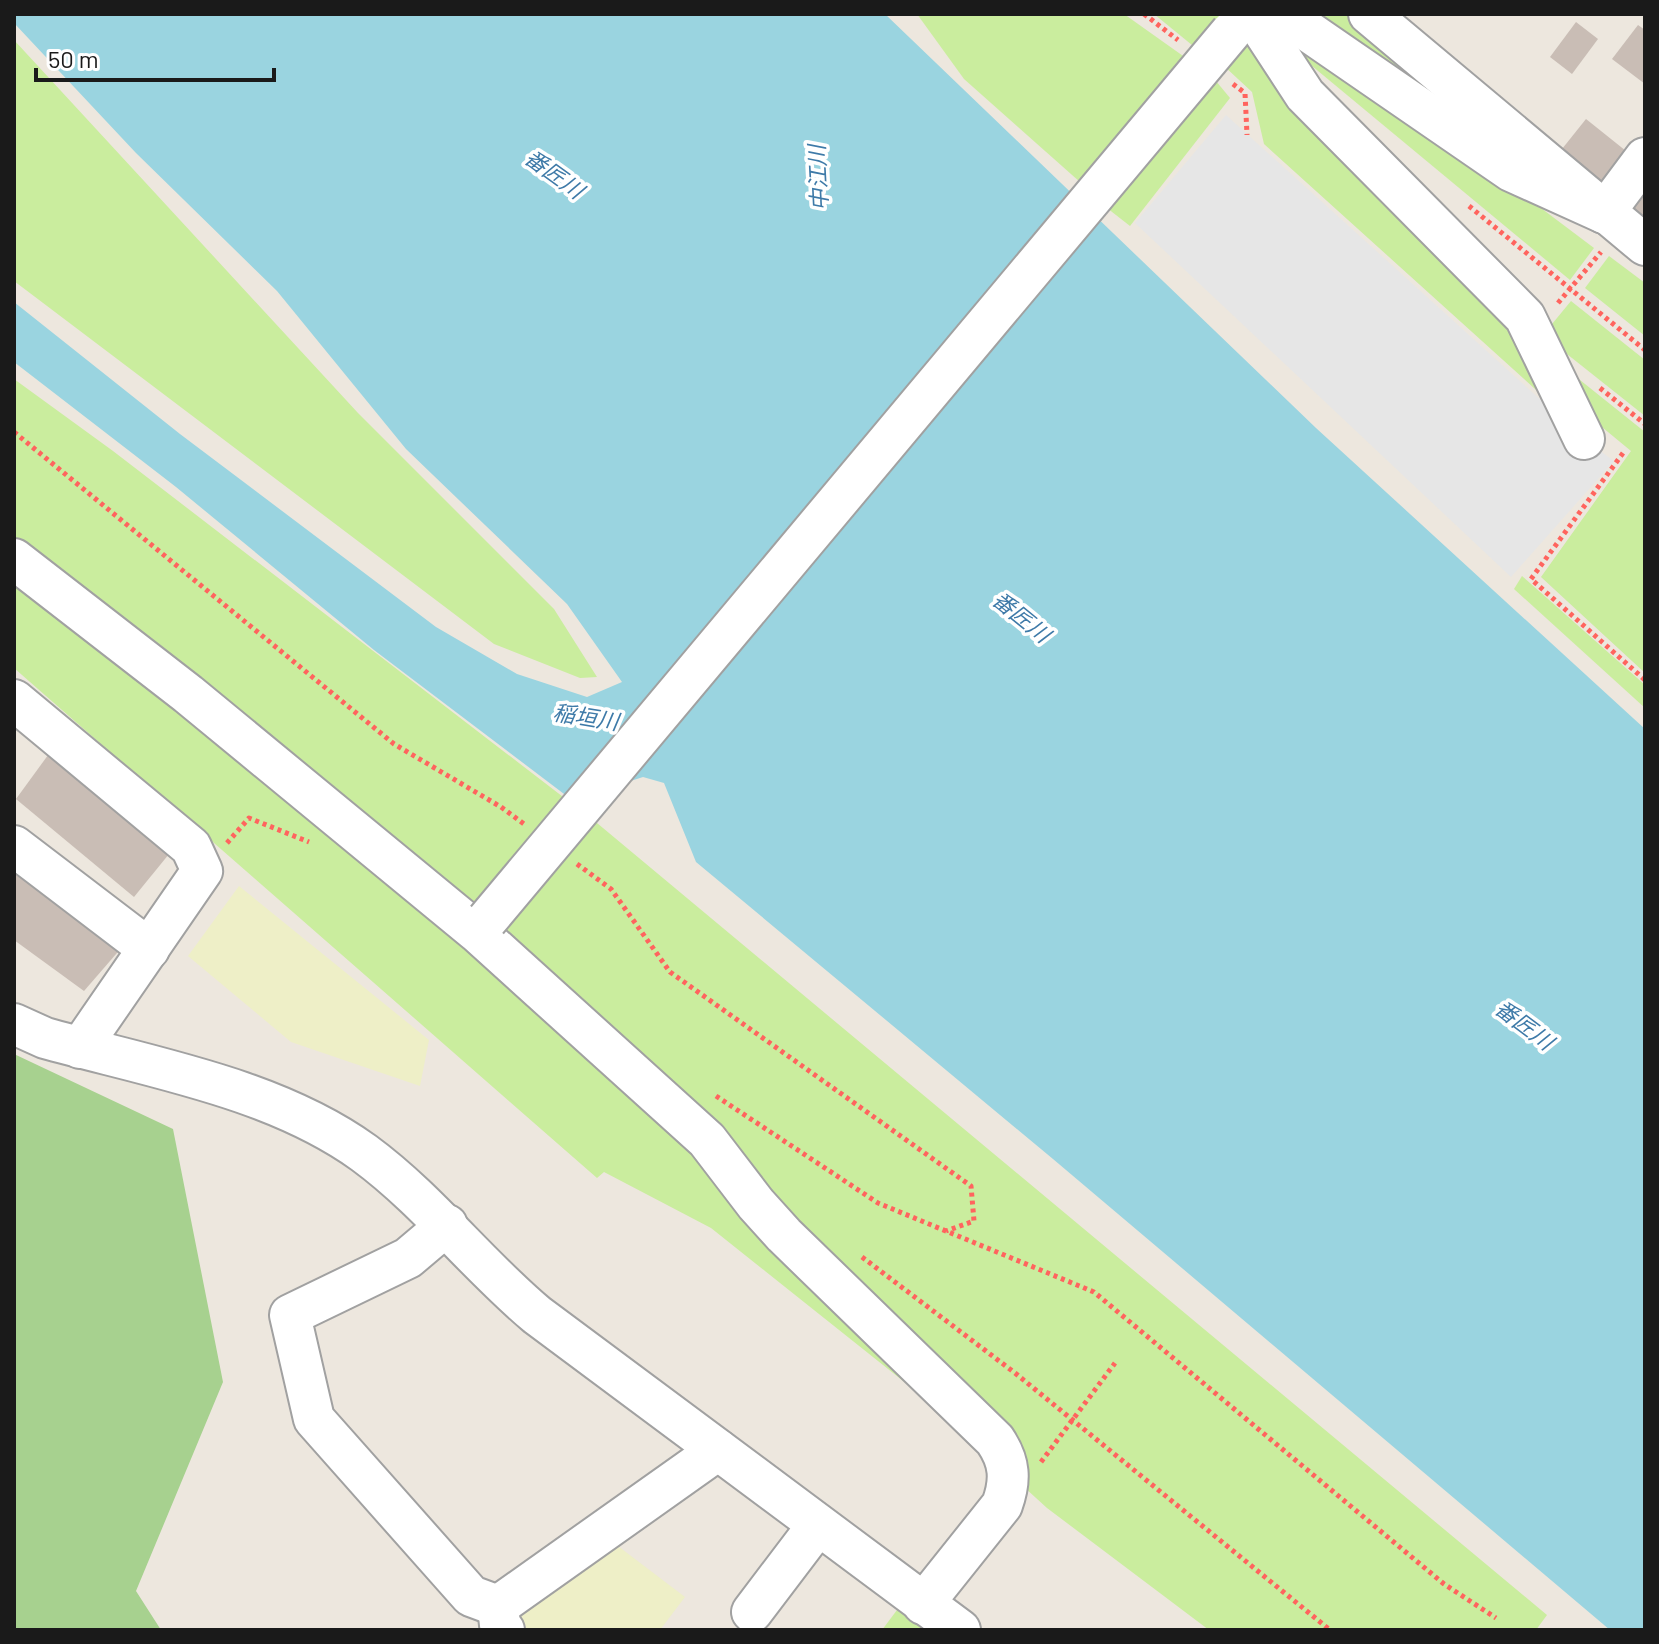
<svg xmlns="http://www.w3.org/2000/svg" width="1659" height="1644" viewBox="0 0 1659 1644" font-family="Barlow,'Noto Sans JP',sans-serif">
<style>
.farmland{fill:#eeefc7}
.grass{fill:#caed9e}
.forest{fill:#a7d18f}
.parking{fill:#e6e6e6}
.water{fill:#9ad4e0}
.building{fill:#c9bdb5}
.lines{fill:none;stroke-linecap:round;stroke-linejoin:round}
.minor-casing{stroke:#a1a1a1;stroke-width:44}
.path{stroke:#ff645e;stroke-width:5;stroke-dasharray:4 4;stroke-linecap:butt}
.minor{stroke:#fff;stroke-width:40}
.minor-bridge-casing{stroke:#a1a1a1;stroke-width:44;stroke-linecap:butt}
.minor-bridge{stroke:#fff;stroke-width:40}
.labels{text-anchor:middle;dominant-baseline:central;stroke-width:7;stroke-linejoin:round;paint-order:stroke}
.water-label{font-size:22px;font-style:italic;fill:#3e7aa8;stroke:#fff}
</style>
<rect width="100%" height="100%" fill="#ede7de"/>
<!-- farmland -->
<g class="farmland">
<polygon points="239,886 429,1040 420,1086 291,1042 188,956"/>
<polygon points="610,1540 685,1597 660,1630 517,1630 512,1610"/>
</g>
<!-- grass -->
<g class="grass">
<polygon points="917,14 1124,14 1193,63 1089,190 964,79"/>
<polygon points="1154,14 1227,14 1203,54"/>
<polygon points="1303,14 1347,14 1511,149"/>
<polygon points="14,40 358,413 554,609 597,677 580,678 494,644 14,281"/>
<polygon points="1245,45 1275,60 1499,311 1566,417 1264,144 1252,92 1224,66"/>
<polygon points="1299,45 1501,178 1594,248 1570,280 1300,56"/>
<polygon points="1211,75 1230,98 1130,226 1107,208"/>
<polygon points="1609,256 1645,283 1645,336 1585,288"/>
<polygon points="1571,301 1645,360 1645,416 1543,335"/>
<polygon points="1550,356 1645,432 1645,673 1541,577 1631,451 1591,418"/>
<polygon points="14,379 113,451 597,823 1547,1615 1536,1630 1209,1630 1047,1508 937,1408 711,1228 604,1172 597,1178 14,668"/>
<polygon points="1522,576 1645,685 1645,708 1514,589"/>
<polygon points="900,1606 926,1630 882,1630"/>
</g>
<!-- forest -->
<polygon class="forest" points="14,1054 173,1129 223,1382 136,1591 161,1630 14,1630"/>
<!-- parking -->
<polygon class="parking" points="1226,115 1584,439 1614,461 1511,577 1135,223"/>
<!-- water -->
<polygon class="water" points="14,14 885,14 1316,428 1645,729 1645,1630 1610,1630 1053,1159 696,862 664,783 643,777 572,800 374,650 176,487 14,362 14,302 180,434 436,627 517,674 587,697 622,682 567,604 406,449 277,291 136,153 14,23"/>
<!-- building -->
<g class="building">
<polygon points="1576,22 1598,39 1572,74 1550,57"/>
<polygon points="1638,25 1645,30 1645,84 1612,59"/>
<polygon points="1586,119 1626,151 1599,186 1558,154"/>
<polygon points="1645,190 1645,232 1625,218"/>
<polygon points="51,751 169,854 134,897 16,799"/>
<polygon points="14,869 123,946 84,991 14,940"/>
</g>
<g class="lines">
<defs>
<g id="minor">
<polyline points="1252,14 1305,95 1525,317 1584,439"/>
<polyline points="1283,14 1511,171 1604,213"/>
<polyline points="1369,14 1645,245"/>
<polyline points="1604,213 1645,158"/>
<path d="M 14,559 L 188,694 L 477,932 L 707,1140 L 756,1204 L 784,1235 L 995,1440 C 1010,1462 1011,1480 1002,1505 L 923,1604"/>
<polyline points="14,700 191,847 202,871 80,1048"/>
<polyline points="14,846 149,949"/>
<path d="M 14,1024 L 45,1038 C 150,1067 274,1088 364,1153 C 428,1200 476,1264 537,1315 L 960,1630"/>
<polyline points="447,1225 408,1258 290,1315 314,1419 471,1596 498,1606"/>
<polyline points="752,1612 818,1525"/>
<polyline points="504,1630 500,1625 498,1606 718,1450"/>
</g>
</defs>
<!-- minor casing -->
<use href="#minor" class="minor-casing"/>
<!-- path -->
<g class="path">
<polyline points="1144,14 1178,40"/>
<polyline points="1233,84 1245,93 1247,135"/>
<polyline points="1469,206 1645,350"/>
<polyline points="1558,303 1601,252"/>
<polyline points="1600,388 1645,424"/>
<polyline points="14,432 394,744 501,807 524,824"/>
<polyline points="1623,453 1531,579 1645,680"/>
<polyline points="227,843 249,818 309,842"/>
<polyline points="577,864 611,889 670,972 971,1186 974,1221 946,1231"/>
<polyline points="716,1096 878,1203 1094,1292 1444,1584 1496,1618"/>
<polyline points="862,1257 1015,1373 1330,1630"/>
<polyline points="1041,1462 1115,1363"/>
</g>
<!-- minor -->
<use href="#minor" class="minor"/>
<defs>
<polyline id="minor-bridge" points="487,920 1231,32"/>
</defs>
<!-- minor-bridge casing -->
<use href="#minor-bridge" class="minor-bridge-casing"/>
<!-- minor-bridge -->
<use href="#minor-bridge" class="minor-bridge"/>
</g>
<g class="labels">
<!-- water labels -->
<g class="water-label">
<text transform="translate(555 173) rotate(36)">番匠川</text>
<text transform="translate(817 178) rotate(-93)">中江川</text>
<text transform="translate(1022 616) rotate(39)">番匠川</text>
<text transform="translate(586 716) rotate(9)">稲垣川</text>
<text transform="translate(1525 1024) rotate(37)">番匠川</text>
</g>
</g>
<!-- border -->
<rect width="1659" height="1644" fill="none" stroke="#1a1a1a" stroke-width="32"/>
<!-- scale -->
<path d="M36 68v12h238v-12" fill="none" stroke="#1a1a1a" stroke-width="4"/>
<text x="48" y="68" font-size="24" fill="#1a1a1a" stroke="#ffffff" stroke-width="6" paint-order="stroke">50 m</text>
</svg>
